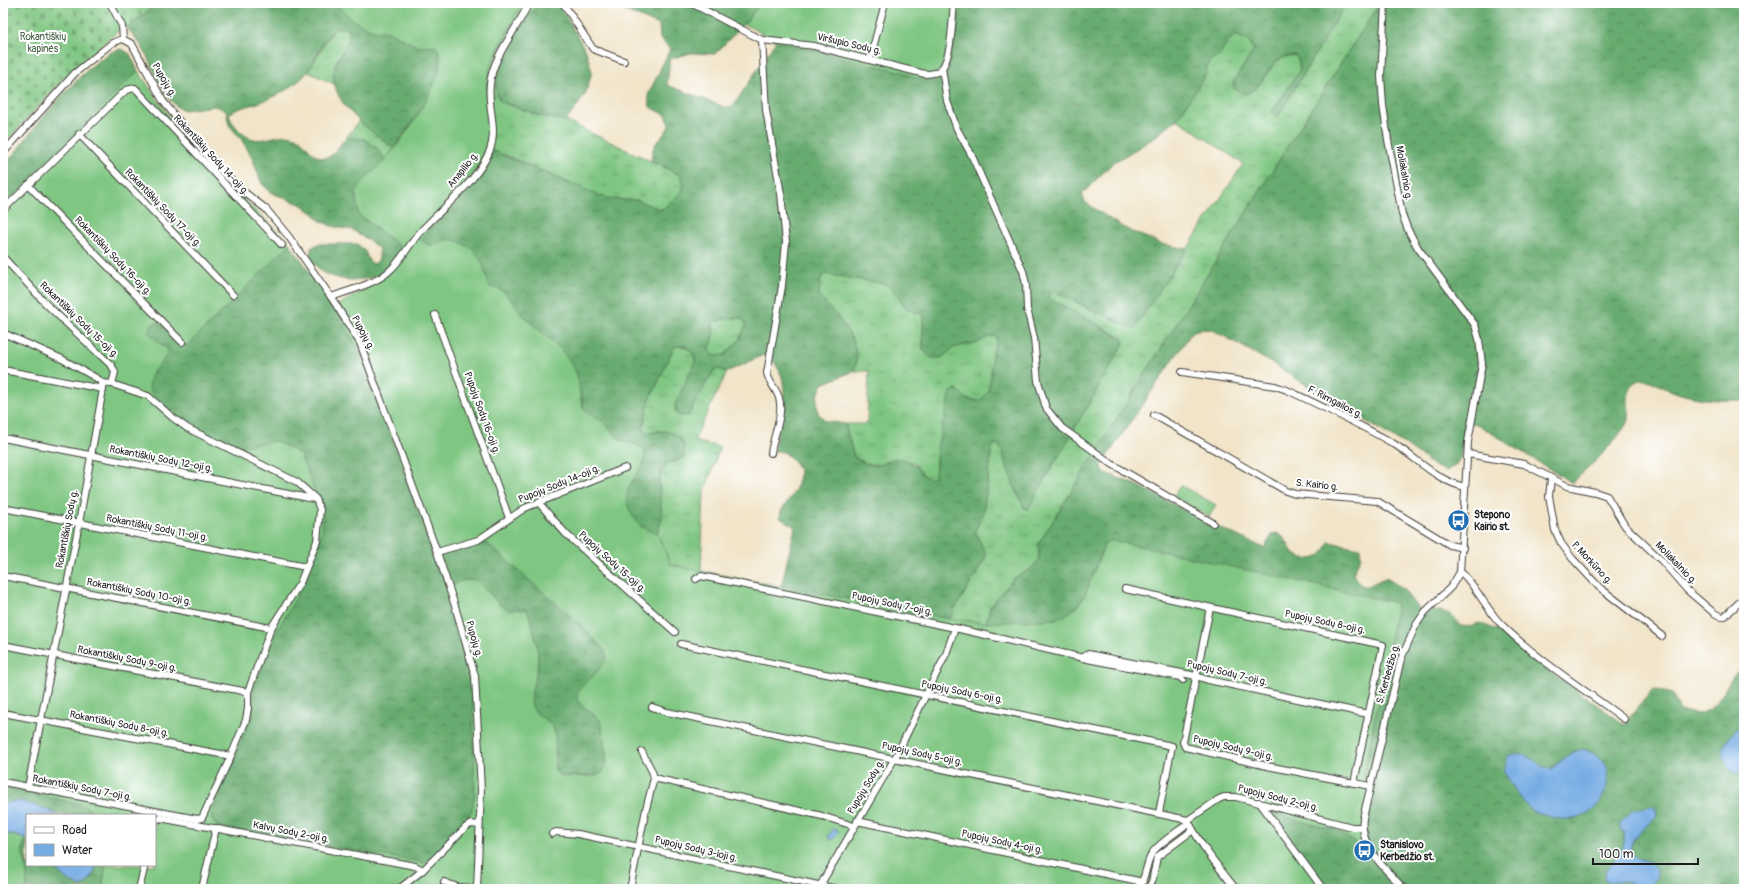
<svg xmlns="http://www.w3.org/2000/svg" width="1747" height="892" viewBox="0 0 1747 892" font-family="Pangolin,sans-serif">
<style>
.grass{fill:url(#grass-tufts);stroke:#4e714f}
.forest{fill:url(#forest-crowns);stroke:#426446;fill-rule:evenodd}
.cemetery{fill:url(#cemetery-stones);stroke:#4e714f}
.garden{fill:#7fc682;stroke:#4e714f}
.water{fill:#76ace4;stroke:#496480}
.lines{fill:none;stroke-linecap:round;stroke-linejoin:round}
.minor-casing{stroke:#3c3a36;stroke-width:8}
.minor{stroke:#fff;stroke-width:6}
.labels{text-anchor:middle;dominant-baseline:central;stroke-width:4;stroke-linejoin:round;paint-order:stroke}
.park-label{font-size:10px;fill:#446045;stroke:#fff}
.street-label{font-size:10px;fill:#1c1c1c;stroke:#fff}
.poi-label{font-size:10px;font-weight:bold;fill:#1c1c1c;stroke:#fff;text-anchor:start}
</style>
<defs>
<pattern id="grass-tufts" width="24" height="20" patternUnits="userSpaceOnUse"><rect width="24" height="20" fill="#7fc682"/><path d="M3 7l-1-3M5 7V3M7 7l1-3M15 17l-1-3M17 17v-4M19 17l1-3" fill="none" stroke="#67a06a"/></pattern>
<pattern id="forest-crowns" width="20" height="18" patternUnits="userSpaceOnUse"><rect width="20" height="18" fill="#67ab70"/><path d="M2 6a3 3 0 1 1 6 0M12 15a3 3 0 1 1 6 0" fill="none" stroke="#548a5b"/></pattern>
<pattern id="cemetery-stones" width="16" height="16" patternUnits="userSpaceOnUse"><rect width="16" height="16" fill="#7fc682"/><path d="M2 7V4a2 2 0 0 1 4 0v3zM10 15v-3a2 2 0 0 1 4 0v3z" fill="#67a06a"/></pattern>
</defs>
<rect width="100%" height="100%" fill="#fff"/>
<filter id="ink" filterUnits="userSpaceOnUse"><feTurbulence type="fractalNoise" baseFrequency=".025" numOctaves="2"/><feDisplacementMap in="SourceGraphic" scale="8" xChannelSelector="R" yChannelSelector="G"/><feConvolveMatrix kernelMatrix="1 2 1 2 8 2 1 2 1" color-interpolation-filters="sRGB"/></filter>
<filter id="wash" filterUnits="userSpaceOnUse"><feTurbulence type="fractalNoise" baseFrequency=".012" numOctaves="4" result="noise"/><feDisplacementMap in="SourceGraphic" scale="16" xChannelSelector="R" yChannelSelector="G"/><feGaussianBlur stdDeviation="0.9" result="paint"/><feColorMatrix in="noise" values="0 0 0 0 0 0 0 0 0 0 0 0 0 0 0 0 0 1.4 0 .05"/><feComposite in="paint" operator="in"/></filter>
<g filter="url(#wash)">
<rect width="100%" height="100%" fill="#f1e4c9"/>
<!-- grass -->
<g class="grass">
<path d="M 522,3 L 538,3 C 527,22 480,83 502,102 L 540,116 L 566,121 L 680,175 L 684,184 L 682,192 L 663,209 L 658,209 L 637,200 L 611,199 L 600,196 L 503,154 L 488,162 L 471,185 L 466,180 L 485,156 L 490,119 L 487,84 L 490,67 Z"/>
<polygon points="1346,3 1380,3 1288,146 1039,543 1039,560 1032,568 1013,579 990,607 986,623 949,619 985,559 985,552 975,531 983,514 992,448 996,444 1000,446 1011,478 1024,508 1028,509 1124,343 1121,337 1046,297 1053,290 1098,313 1168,278 1243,164 1177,119 1206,74 1207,66 1211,59 1218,57 1228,41 1235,35 1249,41 1254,50 1233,82 1255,90 1278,59 1287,56 1295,55 1299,61 1300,70 1272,112 1278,116"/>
<polygon points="343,27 349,30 350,38 335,65 334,84 308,72 329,36 335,28"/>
<polygon points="359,121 394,148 385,160 378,149 364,139 346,138"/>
<path d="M 825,273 L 886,284 C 906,298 894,308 923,314 L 923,350 L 941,358 L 953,348 L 968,344 L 977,343 L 990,336 L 995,336 L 997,340 L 992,356 L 991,377 L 988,392 L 980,401 L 967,399 L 957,389 L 937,448 L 935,476 L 930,479 L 925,477 L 913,462 L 893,459 L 880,465 L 865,463 L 854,457 L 845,424 L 867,424 L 869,371 L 854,371 C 865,343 835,317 819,297 L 820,280 Z"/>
<polygon points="741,318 747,324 740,339 725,355 714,356 709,349 713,340 713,323 723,319"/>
<path d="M 677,345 C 687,347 695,351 695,361 L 675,410 L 677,414 L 681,416 L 688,415 L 714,370 L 718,369 L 727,372 L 694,441 L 720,447 L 704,494 L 701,571 L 671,565 L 657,533 C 668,511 650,485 667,463 L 678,461 L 659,430 L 651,434 L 646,433 L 643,429 L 649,402 L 674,347 Z"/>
</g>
<!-- forest -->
<g class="forest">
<path d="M 148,3 L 339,3 L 338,6 L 372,30 L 390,32 L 419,47 L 434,45 C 436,47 439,50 439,52 C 448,78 408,128 394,148 C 370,130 323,100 336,64 C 340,52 351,44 349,30 C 344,28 339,26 335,29 C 323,37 315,64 305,75 C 292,89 272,98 255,104 C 245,107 237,108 229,114 C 230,120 234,124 238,129 C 258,152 276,129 296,137 C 307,142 312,158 324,158 C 334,158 339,144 346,138 L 364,139 L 378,149 L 385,160 L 358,188 L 359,215 L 405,250 C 398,258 392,266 383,272 C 367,283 340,282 323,272 C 318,269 314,263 310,259 L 311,248 L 318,244 L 357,244 L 365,251 L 369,261 L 374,264 L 379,260 L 379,249 L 371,242 L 352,230 L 331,226 L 319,220 L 314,214 L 300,204 L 272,193 L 262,184 L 251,155 L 241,139 L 229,125 L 226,110 L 214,106 L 184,110 C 165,106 152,63 142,47 C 138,40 132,34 127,28 L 151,9 Z"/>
<path d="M 538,3 L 558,3 L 586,51 L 592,72 L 585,95 L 566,121 L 540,116 L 502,102 C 480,83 527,22 538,3 Z"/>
<path d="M 615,3 L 761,3 L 744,24 L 715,54 L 691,53 L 670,59 L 667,85 L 727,108 L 734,105 L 776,41 L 903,72 L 919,79 L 938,82 L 948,70 L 962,3 L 1346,3 L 1278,116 L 1274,115 L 1272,112 L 1300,70 L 1299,61 L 1295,55 C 1265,57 1270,83 1246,94 L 1234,89 L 1233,82 L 1254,50 L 1249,41 L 1235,35 L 1228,41 L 1218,57 L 1211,59 L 1207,66 L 1206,74 L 1177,119 L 1151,140 L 1113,163 L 1082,194 L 1085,202 L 1122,227 L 1161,244 L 1187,249 L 1134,329 L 1053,291 L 1047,297 L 1121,338 L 1124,343 L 1028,509 L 1024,508 L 1011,478 L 1000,446 L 996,444 L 992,448 L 983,514 L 975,531 L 985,552 L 985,559 L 949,619 L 781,587 L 795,527 L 780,518 L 781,511 L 795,491 L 800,472 L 796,464 L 784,452 L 774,451 C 777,429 787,405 783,382 C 782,373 776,365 771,357 L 763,355 L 727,372 L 719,369 L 714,370 L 688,415 L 681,416 L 677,414 L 675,405 L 695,361 C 695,351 684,343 674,347 L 649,402 L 643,429 L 647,433 C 652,434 656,430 662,431 C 677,431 688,443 683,458 L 667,463 L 661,471 L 659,481 L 662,519 L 657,533 C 653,532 647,531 642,528 C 628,519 622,496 631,481 C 635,475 640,469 644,463 L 640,446 L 621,440 L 603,421 L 591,415 L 584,409 L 575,370 L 565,354 L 524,316 L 502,290 L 490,287 L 484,274 L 449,240 C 435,245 431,251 420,238 C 444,213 480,184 493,151 L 600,196 L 611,199 L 637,200 L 658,209 L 663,209 L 682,192 L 684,184 L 680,175 L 651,160 C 653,139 661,142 669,126 L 666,115 L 650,107 L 648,95 L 670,49 L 660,39 L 659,25 L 616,7 ZM 825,274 L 886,284 C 906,298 894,308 923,314 L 923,350 L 931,358 L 941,358 L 953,348 L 968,344 L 977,343 L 990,336 L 995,336 L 997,340 L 992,355 L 991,377 L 988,392 L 979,401 L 967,399 L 957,389 L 951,392 L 937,448 L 935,476 L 930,479 C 917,474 918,461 901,459 C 892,457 888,463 880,465 C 871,467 862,462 854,457 L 845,424 L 826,421 L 818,413 L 817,397 L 823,384 L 854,371 C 865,343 837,315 819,297 L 820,280 ZM 741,318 L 746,324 L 740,339 L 725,355 L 714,356 L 709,349 L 713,340 L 713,323 L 723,319 Z"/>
<path d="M 1380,3 L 1744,3 L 1744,400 C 1720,401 1695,400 1672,391 C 1662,388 1654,380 1644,380 C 1640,379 1635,381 1633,385 C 1622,401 1633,410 1628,423 C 1626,427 1621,431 1619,435 C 1604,453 1589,468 1572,483 L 1477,424 L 1467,425 L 1465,428 L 1460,458 L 1455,466 L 1446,471 L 1436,467 L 1401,442 L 1330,400 L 1270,362 L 1213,330 L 1200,329 L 1192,332 L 1102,464 L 1102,468 L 1105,473 L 1137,485 L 1209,523 L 1264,548 L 1273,534 L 1276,533 C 1286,536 1287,544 1292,551 C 1295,555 1299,557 1303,558 C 1318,561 1323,555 1329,542 L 1360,548 L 1361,556 L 1353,574 C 1365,596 1370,582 1386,578 C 1391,581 1397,584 1402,588 C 1408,594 1413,605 1421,609 C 1430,613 1439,610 1445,612 C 1463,619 1453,633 1479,623 L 1498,630 L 1529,657 L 1624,724 L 1653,689 L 1672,694 L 1680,711 L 1699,714 L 1710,709 L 1718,700 L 1735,674 L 1744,670 L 1744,722 L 1731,735 L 1735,774 L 1744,772 L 1744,889 L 1327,889 L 1269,812 L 1337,831 L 1362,846 L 1363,778 L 1397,603 L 1109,541 L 1104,546 L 1084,597 L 1076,608 L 1059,619 L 986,623 L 990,607 L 1013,579 L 1032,568 L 1039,560 L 1039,543 L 1288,146 ZM 1577,750 L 1526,804 L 1504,771 L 1538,763 L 1546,768 L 1551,769 L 1564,758 ZM 1650,823 C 1639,831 1630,838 1630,853 L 1636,858 L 1644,860 L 1630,883 L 1625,881 L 1608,882 L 1604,874 L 1624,845 L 1624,832 Z"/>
<path d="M 122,49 L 130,54 L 138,71 L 3,206 L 3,167 C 25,141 91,51 122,49 Z"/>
<path d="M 290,244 L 335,307 L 357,347 L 367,369 L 483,542 L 498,551 L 581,625 L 606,652 C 610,667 586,679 579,690 C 578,693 578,699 578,702 L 599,719 L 602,726 L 607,761 L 602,773 L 596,776 L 561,776 L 555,771 C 554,759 557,741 554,730 C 551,717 532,719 531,700 C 531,687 538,674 538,660 C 538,643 532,625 527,609 C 506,611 504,610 491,594 L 446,593 L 472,680 L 475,794 L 472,810 L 467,818 L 429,861 L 425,863 L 217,827 L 213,822 L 211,815 L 252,715 L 253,689 L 275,634 L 302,587 L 318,546 L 324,520 L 276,441 C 264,443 249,449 237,447 C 209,443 183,423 163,404 C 158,400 151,395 149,388 C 147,376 160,363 168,354 L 148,332 L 153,323 L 157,322 L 188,345 Z"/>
<polygon points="3,788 81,804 89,809 93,815 59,815 43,808 3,805"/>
<path d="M 26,839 L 27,840 L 27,865 L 54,865 L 57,871 L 81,887 C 89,881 96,875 95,865 L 106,865 L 102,889 L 27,889 C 26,882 28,874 26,866 C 24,853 19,853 26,839 Z"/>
</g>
<!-- cemetery -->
<polygon class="cemetery" points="3,3 148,3 151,8 127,28 125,25 65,77 3,145"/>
<!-- garden -->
<g class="garden">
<path d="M 339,3 L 522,3 C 510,28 492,54 487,82 C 486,90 488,101 489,110 C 493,145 487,152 467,180 L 471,185 L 420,238 C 432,252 434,243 447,240 C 458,238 473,249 479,257 C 484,264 486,279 490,287 C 493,288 499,288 501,290 C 508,294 517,309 523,315 C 540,333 565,347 575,370 C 581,382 578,398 584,409 C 588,415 596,417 602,421 C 609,425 613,435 621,440 C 628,445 641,442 644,451 C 651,471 614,483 632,515 C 638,527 645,530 657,533 L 671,565 L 949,619 L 986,623 L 1059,619 L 1076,608 L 1084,597 L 1104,546 L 1109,541 L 1115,541 L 1397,603 L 1363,778 L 1377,784 L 1363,847 L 1337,831 L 1270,812 L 1327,889 L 102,889 L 106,865 L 155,865 L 155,815 L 93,815 L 89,809 L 81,804 L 3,788 L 3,206 L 138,71 L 172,120 L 249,204 L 290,244 L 188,345 L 184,345 L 180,343 L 160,323 L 153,323 L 148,332 L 160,344 L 168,349 L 168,354 L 153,372 L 149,383 L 150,390 L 154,396 L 182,422 L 207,436 L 237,447 L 276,441 L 300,454 L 323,511 L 322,532 L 302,587 L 275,634 L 253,689 L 252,714 L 211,815 L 213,822 L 217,827 L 425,863 L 429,861 L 467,818 L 472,810 L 475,794 L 472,680 L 446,593 C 456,580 462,580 477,580 L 500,605 L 509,610 L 527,609 C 532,625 538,643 538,660 C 538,673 531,687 531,700 C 532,719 551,717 554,730 C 557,741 554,759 555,771 L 561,776 L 565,777 L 596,776 L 602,773 L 606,767 L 607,761 L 602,726 L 599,719 L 578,702 C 577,698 577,693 579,690 C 586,679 610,666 606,652 L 581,625 L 489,545 L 483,542 L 433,557 L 367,369 L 357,347 L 335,307 L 373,284 L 375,277 L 392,265 L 405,250 L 359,215 C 358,207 354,195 358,188 C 363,179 377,169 384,161 C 401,142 448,78 439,52 C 439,50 436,47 434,45 L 419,47 L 390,32 L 372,30 L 354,21 L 338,6 Z"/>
<polygon points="761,3 962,3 948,70 943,78 938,82 919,79 903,72 776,41 744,24"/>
<polygon points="1180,485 1216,505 1209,517 1174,497"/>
<path d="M 3,833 L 26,839 C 19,853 24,853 26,866 C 28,874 26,882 27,889 L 3,889 Z"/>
</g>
<!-- water -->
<g class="water">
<path d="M 1744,722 L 1744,772 L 1735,774 C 1726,767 1724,759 1722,749 L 1731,735 Z"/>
<path d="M 1583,749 C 1604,757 1612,767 1606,788 C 1598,815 1577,824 1551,817 C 1545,815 1538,814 1533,811 C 1521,802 1512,784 1504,772 L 1508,756 C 1528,747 1534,766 1551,769 L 1571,753 Z"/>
<polygon points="21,801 43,808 59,815 27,815 27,840 15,835 3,833 3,805 6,803"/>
<path d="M 1651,806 L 1656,809 L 1657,816 C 1646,828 1630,834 1630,853 L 1636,858 L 1650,863 L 1658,870 L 1658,877 L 1649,886 L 1639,887 L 1625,881 L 1608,882 L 1604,880 C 1606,860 1628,855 1624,832 L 1620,829 L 1620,823 L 1633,810 Z"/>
<polygon points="834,829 837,829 838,833 833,839 830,840 828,836"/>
<path d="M 54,865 L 95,865 C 96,875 89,881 81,887 C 71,882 59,876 54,865 Z"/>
</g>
</g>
<g filter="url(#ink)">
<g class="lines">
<defs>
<g id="minor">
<polyline points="110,3 122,26 123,39"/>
<polyline points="563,3 593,49 624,61"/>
<path d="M 691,3 L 762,40 L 814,46 L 925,74 C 931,74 939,73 942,68 C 952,55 952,20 954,3"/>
<path d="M 1385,3 L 1381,76 L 1383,105 L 1388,140 L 1402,214 L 1408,230 L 1418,248 L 1475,325 L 1479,339 L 1482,364 L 1468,442 L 1460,572 L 1451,587 L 1425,612 L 1416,625 L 1401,659 L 1363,818 C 1359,848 1386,869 1404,889"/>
<path d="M 762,40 L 766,110 L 781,194 L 786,242 L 782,286 L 767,373 C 769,383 776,388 779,398 C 784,414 773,436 771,453"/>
<polyline points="870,59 885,3"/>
<polyline points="942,68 947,101 957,129 971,154 1023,271 1026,284 1027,309 1034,338 1038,381 1046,408 1062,428 1112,464 1213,523"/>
<polyline points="79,134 233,295"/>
<polyline points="3,153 75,73 112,43 123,39 132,44 163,101 211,161 239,188 266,209 289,237 331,297 360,343 437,552 455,606 475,676 481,790 477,889"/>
<polyline points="28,185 182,342"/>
<polyline points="3,210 126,90 135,88 282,245"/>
<polyline points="3,257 46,304 112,366 115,372 112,384"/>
<path d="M 331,297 C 348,291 374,284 387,273 C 401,262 409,244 421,231 C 443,207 478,181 490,150 C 498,128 487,107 490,84 C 492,57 518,28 529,3"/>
<polyline points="435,315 509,518"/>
<polyline points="3,333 62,359 98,379 102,383 103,389 79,523 28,787"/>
<polyline points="3,370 103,389"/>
<path d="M 1182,372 L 1275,386 L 1287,390 C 1323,407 1360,424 1394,444 C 1418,459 1437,481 1465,487"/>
<polyline points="1154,415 1286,491 1295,494 1377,501 1450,545 1463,548"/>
<polyline points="3,438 314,499"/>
<polyline points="1468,454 1524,464 1567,486 1595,492 1607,496 1625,526 1661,560 1687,590 1714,613 1722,617 1725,616 1744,598"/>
<polyline points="1551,479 1549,496 1555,530 1561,543 1572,558 1599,587 1662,636"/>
<polyline points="539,503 566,534 675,632"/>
<polyline points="3,508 306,567"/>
<polyline points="437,552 478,540 525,508 625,468"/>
<path d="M 1460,572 C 1468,575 1489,612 1499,622 C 1536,659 1582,688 1624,719"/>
<polyline points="3,576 271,628"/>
<polyline points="696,579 701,576 955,628 1092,660 1180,677 1183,680"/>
<polyline points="1125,589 1383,645 1354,783"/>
<polyline points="1210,608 1183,742 1185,747 1267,766 1370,786"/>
<polyline points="681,644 1172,746 1159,813"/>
<polyline points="3,645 248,692"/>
<polyline points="1082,658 1088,654 1196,676 1208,680 1368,714"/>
<polyline points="652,707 667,712 1188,820"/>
<polyline points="3,713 231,756"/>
<polyline points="654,778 822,816 854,826"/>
<polyline points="3,782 197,819 202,818 231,756 246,720 248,708 248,692 271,628 300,583 309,561 317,541 320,510 316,499 297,482 187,428 172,417 148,396 112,384 102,383"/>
<polyline points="1259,802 1323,889"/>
<path d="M 1188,820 C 1200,845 1219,868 1236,889"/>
<polyline points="155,821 160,818 415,866 423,870"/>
<polyline points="857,821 1143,882"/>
<polyline points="552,834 556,832 578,834 837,889"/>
<polyline points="444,882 457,887 477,888"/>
<polyline points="139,889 145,865"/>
<polyline points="202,889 216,828"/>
<polyline points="399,889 423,870 466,827 471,824 479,825"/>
<polyline points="630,889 646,809 654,778 652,771 642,752"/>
<polyline points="818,889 895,758 946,654 955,628"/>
<path d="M 1136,889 C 1148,876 1144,869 1151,855 C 1156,845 1177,832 1186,825 L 1188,820 L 1219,799 L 1224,797 L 1236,797 L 1352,827 L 1362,827"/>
<polyline points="1148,889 1152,882 1157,857 1193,830"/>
</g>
</defs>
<!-- minor casing -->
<use href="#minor" class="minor-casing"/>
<!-- minor -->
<use href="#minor" class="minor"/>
</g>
</g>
<!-- icons -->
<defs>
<symbol id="bus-disc" viewBox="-11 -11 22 22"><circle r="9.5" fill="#1f6fb2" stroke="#fff"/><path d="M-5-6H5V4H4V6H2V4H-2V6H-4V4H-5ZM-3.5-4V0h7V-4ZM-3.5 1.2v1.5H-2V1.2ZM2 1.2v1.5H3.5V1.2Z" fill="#fff"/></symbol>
</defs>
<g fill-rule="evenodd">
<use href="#bus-disc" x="1446" y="508" width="25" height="25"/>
<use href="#bus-disc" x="1352" y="838" width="25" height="25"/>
</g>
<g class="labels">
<!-- park labels -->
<g class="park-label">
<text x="43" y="37">Rokantiškių<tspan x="43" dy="12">kapinės</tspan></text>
</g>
<!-- street labels -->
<g class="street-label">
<text transform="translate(849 44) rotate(13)">Viršupio Sodų g.</text>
<text transform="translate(164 80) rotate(60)">Pupojų g.</text>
<text transform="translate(211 155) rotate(47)">Rokantiškių Sodų 14-oji g.</text>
<text transform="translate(463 170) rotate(-51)">Anapilio g.</text>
<text transform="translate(1404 173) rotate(80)">Moliakalnio g.</text>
<text transform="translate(163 208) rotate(46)">Rokantiškių Sodų 17-oji g.</text>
<text transform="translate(113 256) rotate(46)">Rokantiškių Sodų 16-oji g.</text>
<text transform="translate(79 320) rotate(44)">Rokantiškių Sodų 15-oji g.</text>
<text transform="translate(363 333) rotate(62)">Pupojų g.</text>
<text transform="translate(1335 402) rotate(27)">F. Rimgailos g.</text>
<text transform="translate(482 413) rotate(70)">Pupojų Sodų 16-oji g.</text>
<text transform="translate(161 459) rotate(11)">Rokantiškių Sodų 12-oji g.</text>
<text transform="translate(559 484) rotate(-22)">Pupojų Sodų 14-oji g.</text>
<text transform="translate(1317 485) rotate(6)">S. Kairio g.</text>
<text transform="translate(157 528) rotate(11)">Rokantiškių Sodų 11-oji g.</text>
<text transform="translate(67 529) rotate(-79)">Rokantiškių Sodų g.</text>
<text transform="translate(612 562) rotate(42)">Pupojų Sodų 15-oji g.</text>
<text transform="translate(1592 563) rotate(47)">P. Morkūno g.</text>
<text transform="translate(1676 563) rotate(46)">Moliakalnio g.</text>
<text transform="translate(139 592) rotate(11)">Rokantiškių Sodų 10-oji g.</text>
<text transform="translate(892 604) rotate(12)">Pupojų Sodų 7-oji g.</text>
<text transform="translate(1325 622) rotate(12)">Pupojų Sodų 8-oji g.</text>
<text transform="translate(474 639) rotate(74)">Pupojų g.</text>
<text transform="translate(127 659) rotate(11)">Rokantiškių Sodų 9-oji g.</text>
<text transform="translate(1227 673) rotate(13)">Pupojų Sodų 7-oji g.</text>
<text transform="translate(1388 674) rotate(-74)">S. Kerbedžio g.</text>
<text transform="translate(962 692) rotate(11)">Pupojų Sodų 6-oji g.</text>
<text transform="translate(119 724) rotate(11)">Rokantiškių Sodų 8-oji g.</text>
<text transform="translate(1233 748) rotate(13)">Pupojų Sodų 9-oji g.</text>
<text transform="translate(922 754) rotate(12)">Pupojų Sodų 5-oji g.</text>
<text transform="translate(866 787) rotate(-59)">Pupojų Sodų g.</text>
<text transform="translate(82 788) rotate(11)">Rokantiškių Sodų 7-oji g.</text>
<text transform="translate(1278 798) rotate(14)">Pupojų Sodų 2-oji g.</text>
<text transform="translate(291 832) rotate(11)">Kalvų Sodų 2-oji g.</text>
<text transform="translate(1002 842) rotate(12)">Pupojų Sodų 4-oji g.</text>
<text transform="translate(696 849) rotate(13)">Pupojų Sodų 3-ioji g.</text>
</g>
<!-- poi labels -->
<g class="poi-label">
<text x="1474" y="515">Stepono<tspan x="1474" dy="12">Kairio st.</tspan></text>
<text x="1380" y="845">Stanislovo<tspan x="1380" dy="12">Kerbedžio st.</tspan></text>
</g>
</g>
<!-- margin -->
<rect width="1747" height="892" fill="none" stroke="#fff" stroke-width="16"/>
<!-- legend -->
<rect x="26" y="814" width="130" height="52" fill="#ffffff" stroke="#a4a4a4"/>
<rect x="34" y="827" width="20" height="6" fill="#ffffff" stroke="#a4a4a4"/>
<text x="62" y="834" font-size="12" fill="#1c1c1c">Road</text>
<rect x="34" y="844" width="20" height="12" fill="#76ace4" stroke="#a4a4a4"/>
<text x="62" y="854" font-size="12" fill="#1c1c1c">Water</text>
<!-- scale -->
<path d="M1593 858v6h105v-6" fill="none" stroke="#1c1c1c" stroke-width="2"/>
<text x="1599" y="858" font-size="12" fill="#1c1c1c" stroke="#ffffff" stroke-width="3" paint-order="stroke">100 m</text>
</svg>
